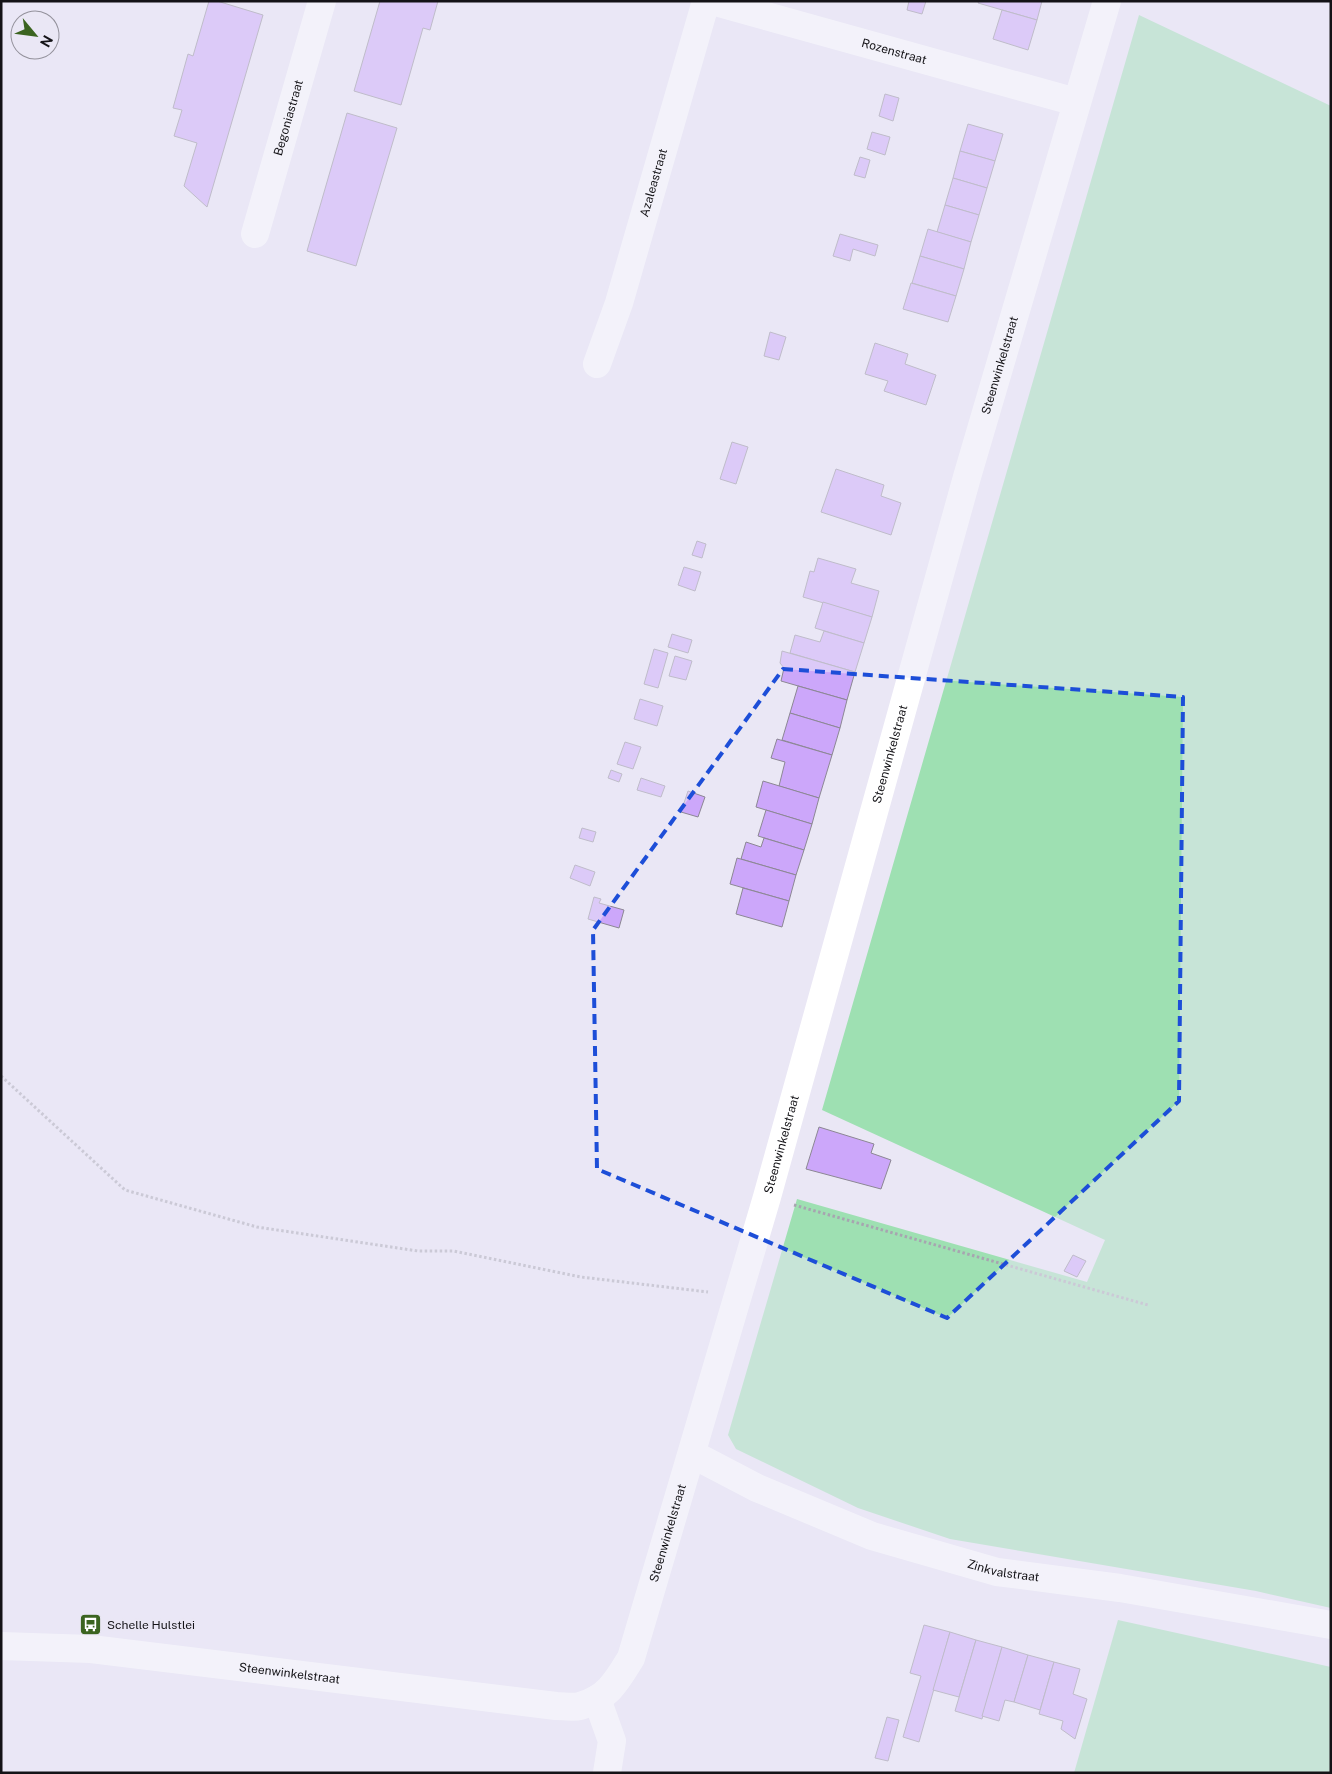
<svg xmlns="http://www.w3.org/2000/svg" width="1332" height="1774" viewBox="0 0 1332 1774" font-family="'Public Sans',sans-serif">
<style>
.green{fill:#9ee0b2}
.building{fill:#cca7fa;stroke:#8c8794}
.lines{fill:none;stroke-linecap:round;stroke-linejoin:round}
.path{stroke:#a7a5b0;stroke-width:3;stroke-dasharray:2.5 2.5;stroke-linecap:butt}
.minor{stroke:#fff;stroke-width:28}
.marked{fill:none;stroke:#1d4ed8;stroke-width:4;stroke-dasharray:10 6;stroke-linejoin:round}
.labels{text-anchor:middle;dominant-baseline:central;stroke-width:5;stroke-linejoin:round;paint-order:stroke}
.street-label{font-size:12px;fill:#141317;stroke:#eae7f5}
.poi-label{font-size:12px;fill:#141317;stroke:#eae7f5;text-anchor:start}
</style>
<rect width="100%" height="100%" fill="#eae7f5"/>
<!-- green -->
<g class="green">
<polygon points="1139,15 1331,106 1331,1608 1256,1591 950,1539 858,1508 736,1449 728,1435 797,1199 1087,1282 1105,1240 822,1110"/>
<polygon points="1118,1620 1331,1667 1331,1773 1074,1773"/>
</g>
<!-- building -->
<g class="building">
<polygon points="209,1 217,1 263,15 207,207 184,186 197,143 174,136 182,110 173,108 188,54 193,56"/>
<polygon points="380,1 438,1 430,30 423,28 401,105 354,91"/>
<polygon points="909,1 926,1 922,14 907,10"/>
<polygon points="979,1 1042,1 1037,20 978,3"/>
<polygon points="1002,10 1037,20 1028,50 993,39"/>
<polygon points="885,94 899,98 893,121 879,116"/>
<polygon points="347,113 397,128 356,266 307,251"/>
<polygon points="968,124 1003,134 995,161 960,151"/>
<polygon points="872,132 890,137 885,155 867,149"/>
<polygon points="960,151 995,161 987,188 953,178"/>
<polygon points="860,157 870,160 865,178 854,175"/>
<polygon points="953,178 987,188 979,215 945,205"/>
<polygon points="945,205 979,215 971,242 937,232"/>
<polygon points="928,229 971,242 964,269 920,256"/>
<polygon points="840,234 878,245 875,256 853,249 850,261 833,256"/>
<polygon points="920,256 964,269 956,296 912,283"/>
<polygon points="911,283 956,296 948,322 903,309"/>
<polygon points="770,332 786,337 779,360 764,356"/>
<polygon points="875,343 908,354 905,364 936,375 926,405 884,391 888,381 865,374"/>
<polygon points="732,442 748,447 736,484 720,479"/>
<polygon points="836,469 884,485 881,496 901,503 891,535 821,512"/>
<polygon points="697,541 706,544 702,558 692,555"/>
<polygon points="818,558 856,569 851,583 879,591 872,617 803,597 810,571 814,572"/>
<polygon points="684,567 701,572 695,591 678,585"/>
<polygon points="823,602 872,617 864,643 815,628"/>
<polygon points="824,631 864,643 855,672 790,653 795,635 820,642"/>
<polygon points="672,634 692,640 688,653 668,647"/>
<polygon points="654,649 668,653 658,688 644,684"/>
<polygon points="782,651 855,672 847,700 781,681 784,668 780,663"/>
<polygon points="675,656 692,661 686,680 669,676"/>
<polygon points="798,686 847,700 840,728 790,713"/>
<polygon points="640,699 663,706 657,726 634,719"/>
<polygon points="790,713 840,728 832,755 782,740"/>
<polygon points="777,739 832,755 819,798 779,786 785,762 771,758"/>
<polygon points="625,742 641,747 633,769 617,764"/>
<polygon points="611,770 622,774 619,782 608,778"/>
<polygon points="641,778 665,786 661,797 637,790"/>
<polygon points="763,781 819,798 812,824 756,807"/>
<polygon points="688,791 705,797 698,817 681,812"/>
<polygon points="766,810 812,824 804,850 758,836"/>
<polygon points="582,828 596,832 593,842 579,838"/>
<polygon points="764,838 804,850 796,875 741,859 746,842 761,847"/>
<polygon points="737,858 796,875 789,901 730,884"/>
<polygon points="575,865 595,872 590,886 570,878"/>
<polygon points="743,888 789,901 782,927 736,914"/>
<polygon points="594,897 601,899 599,903 624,910 619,928 588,919"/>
<polygon points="819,1127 874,1144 871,1153 891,1160 881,1189 806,1169"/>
<polygon points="1073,1255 1086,1261 1077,1277 1064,1271"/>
<polygon points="924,1625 950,1632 919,1742 903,1737 921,1676 910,1673"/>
<polygon points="950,1632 976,1640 959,1697 933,1690"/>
<polygon points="976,1640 1002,1647 982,1719 955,1711"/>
<polygon points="1002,1647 1028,1655 1014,1702 1005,1700 999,1721 982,1716"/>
<polygon points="1028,1655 1054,1662 1040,1710 1014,1702"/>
<polygon points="1054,1662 1080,1669 1073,1694 1087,1699 1075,1739 1061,1729 1063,1721 1039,1714"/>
<polygon points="887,1717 899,1720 888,1761 875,1758"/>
</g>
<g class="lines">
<!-- path -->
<g class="path">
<polyline points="1,1076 125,1190 257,1227 418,1251 453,1251 581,1277 708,1292"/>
<polyline points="794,1205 1148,1305"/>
</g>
<!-- minor -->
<g class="minor">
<path id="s1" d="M 712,1 L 1076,102"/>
<path id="s2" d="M 255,234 L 322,1"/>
<path id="s3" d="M 597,364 L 619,303 L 706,1"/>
<path id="s4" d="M 692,1454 L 757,1488 L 872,1536 L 997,1572 L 1120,1588 L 1331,1625"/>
<path id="s5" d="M 1,1646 L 91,1649 L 556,1706 C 563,1706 573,1708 580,1706 C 608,1698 617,1681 631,1658 L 767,1197 L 967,477 L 1107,1"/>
<polyline points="597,1699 612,1741 607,1773"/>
</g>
</g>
<!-- marked area -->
<path d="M0 0H1332V1774H0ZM 783,669 L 1183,697 L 1179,1101 L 947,1318 L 597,1169 L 593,930 Z" fill="#eae7f5" fill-opacity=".55" fill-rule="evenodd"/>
<path class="marked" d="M 783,669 L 1183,697 L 1179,1101 L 947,1318 L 597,1169 L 593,930 Z"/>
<!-- icons -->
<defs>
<symbol id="bus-square" viewBox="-11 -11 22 22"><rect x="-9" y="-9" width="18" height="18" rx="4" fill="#3b6420" stroke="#eae7f5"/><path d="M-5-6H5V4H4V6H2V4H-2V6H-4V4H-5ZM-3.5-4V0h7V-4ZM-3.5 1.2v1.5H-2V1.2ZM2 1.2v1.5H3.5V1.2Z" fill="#fff"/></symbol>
</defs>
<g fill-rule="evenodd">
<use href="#bus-square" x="78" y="1612" width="25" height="25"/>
</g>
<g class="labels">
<!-- street labels -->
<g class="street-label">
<text stroke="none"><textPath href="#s1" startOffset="189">Rozenstraat</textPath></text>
<text stroke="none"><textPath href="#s2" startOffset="121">Begoniastraat</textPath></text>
<text stroke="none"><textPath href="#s3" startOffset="190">Azaleastraat</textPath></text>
<text stroke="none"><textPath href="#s5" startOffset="1999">Steenwinkelstraat</textPath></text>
<text stroke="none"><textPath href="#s5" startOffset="1595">Steenwinkelstraat</textPath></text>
<text stroke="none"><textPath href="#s5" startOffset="1190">Steenwinkelstraat</textPath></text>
<text stroke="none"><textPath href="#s5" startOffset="785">Steenwinkelstraat</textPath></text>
<text stroke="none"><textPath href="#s4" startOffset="334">Zinkvalstraat</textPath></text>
<text stroke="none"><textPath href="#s5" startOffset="290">Steenwinkelstraat</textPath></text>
</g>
<!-- poi labels -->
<g class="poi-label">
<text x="107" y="1625">Schelle Hulstlei</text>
</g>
</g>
<!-- border -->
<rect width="1332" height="1774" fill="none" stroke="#141317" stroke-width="5"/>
<!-- north arrow -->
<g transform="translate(35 35) rotate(119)"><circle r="24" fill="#eae7f5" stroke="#94929c"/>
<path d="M0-4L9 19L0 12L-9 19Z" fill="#3b6420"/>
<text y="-8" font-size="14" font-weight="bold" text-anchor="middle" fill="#141317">N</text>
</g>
</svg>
